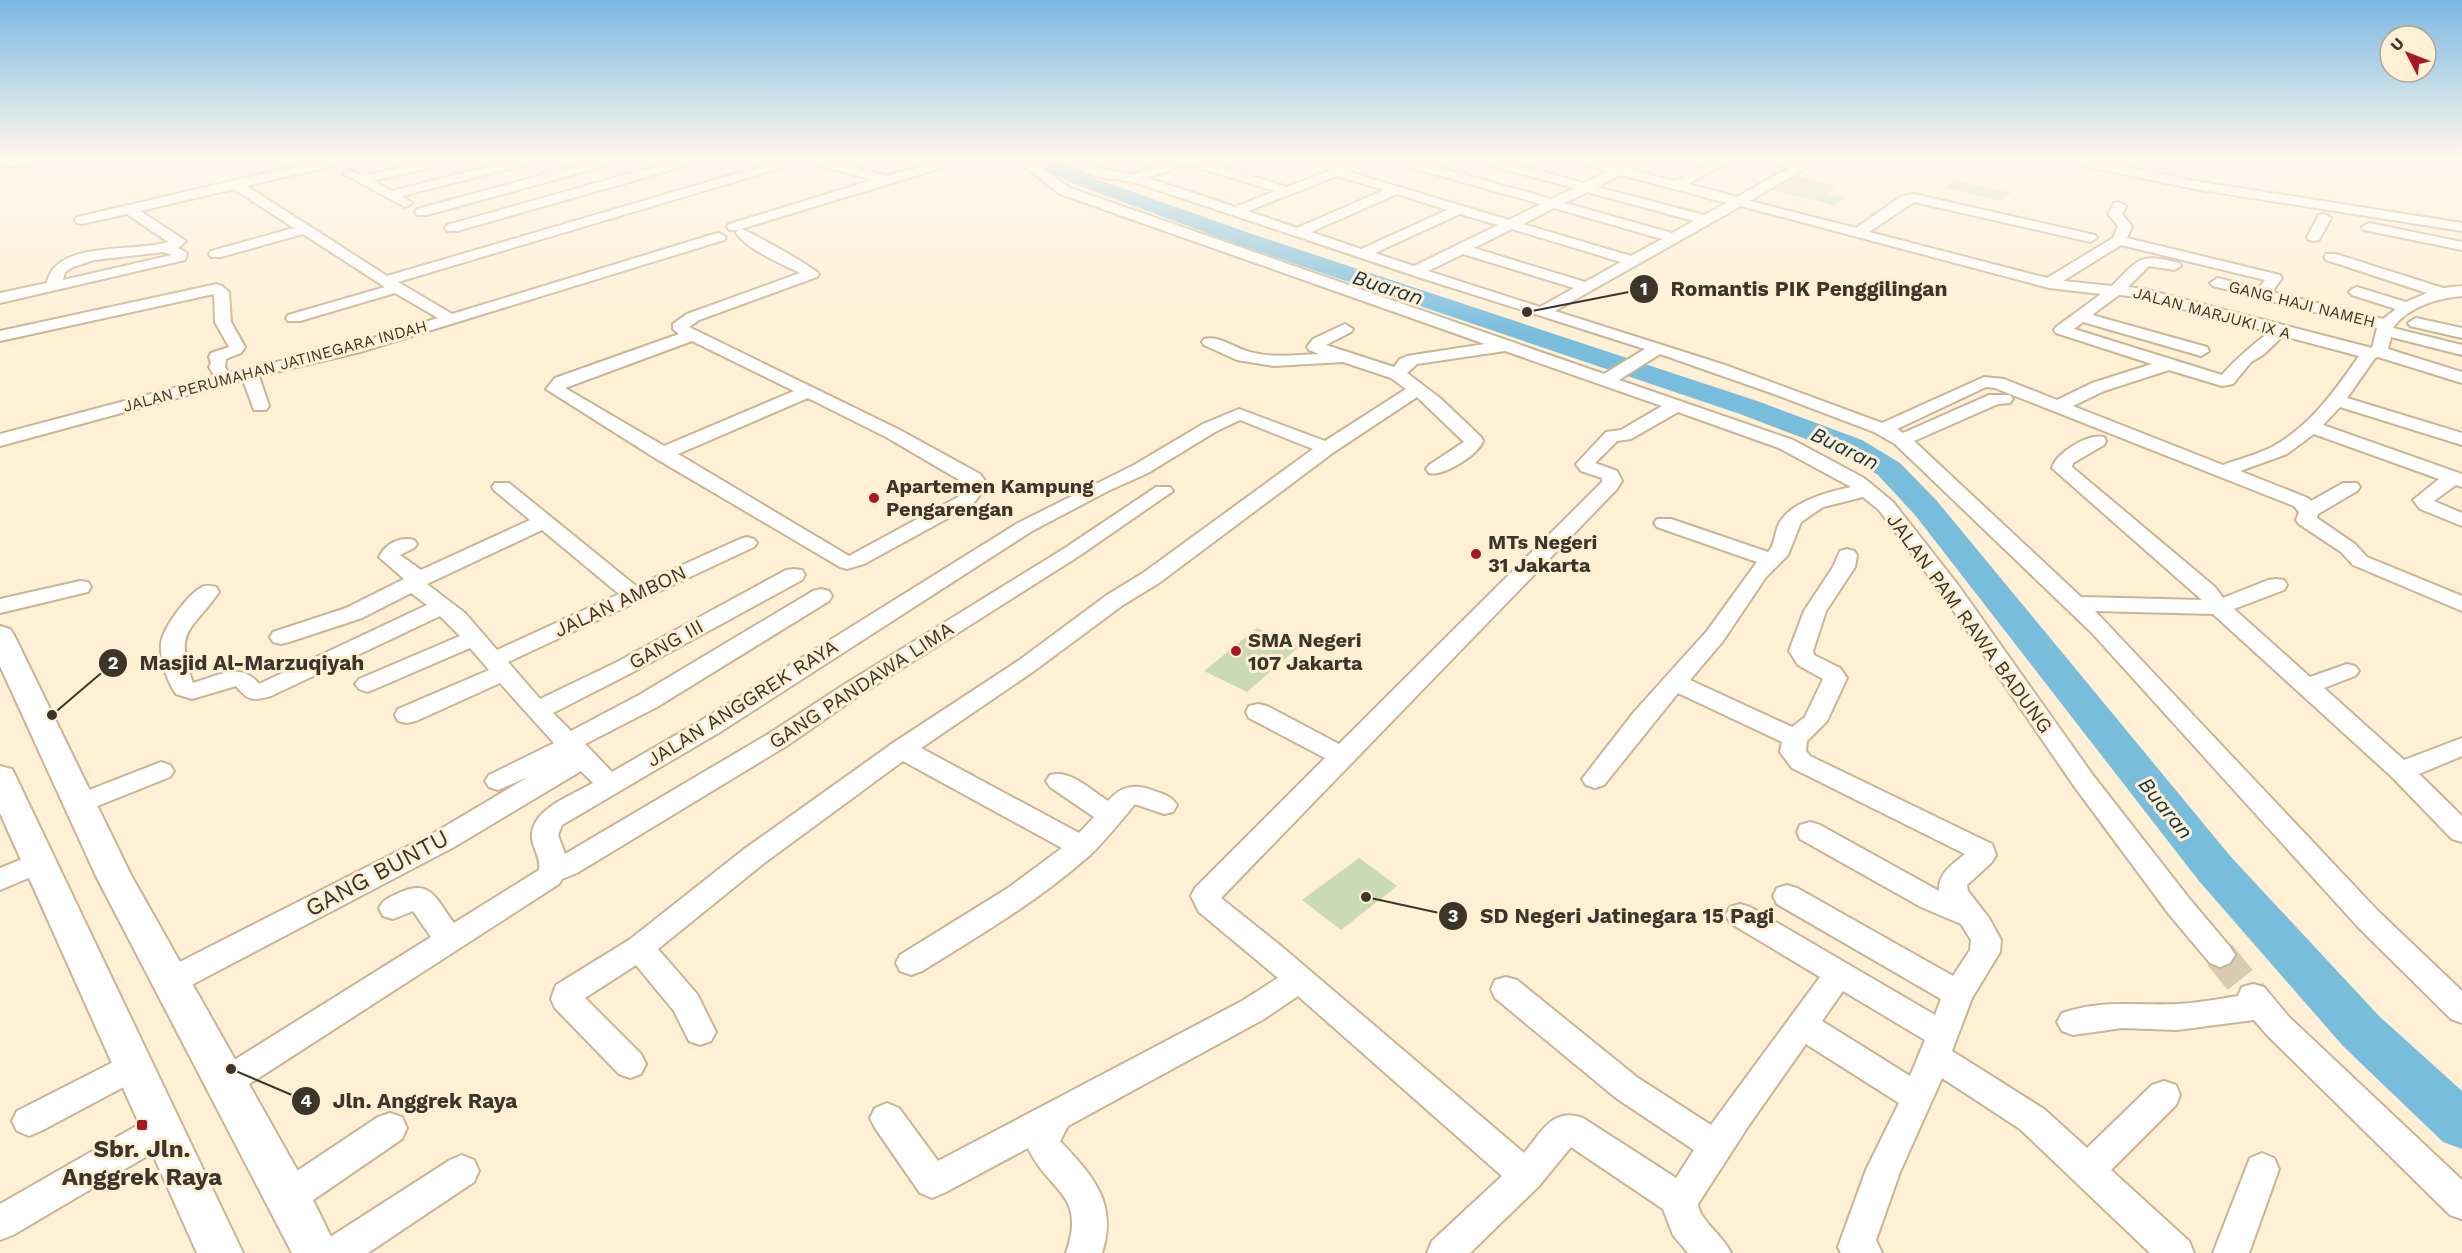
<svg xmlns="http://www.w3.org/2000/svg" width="2462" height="1253" viewBox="0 0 2462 1253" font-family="'Work Sans',sans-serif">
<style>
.green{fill:#cadab3}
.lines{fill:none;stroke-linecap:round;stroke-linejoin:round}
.river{fill:#79bddd;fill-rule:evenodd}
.minor-tunnel{stroke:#d8cab3;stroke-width:32;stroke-dasharray:32 16;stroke-linecap:butt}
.minor-casing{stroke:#c8b596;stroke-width:4}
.major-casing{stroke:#c8b596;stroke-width:4}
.minor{fill:#fff;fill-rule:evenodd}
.major{fill:#fff;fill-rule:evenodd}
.poi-dot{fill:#aa1527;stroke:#ffefd5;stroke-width:2}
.labels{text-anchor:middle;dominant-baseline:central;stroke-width:6;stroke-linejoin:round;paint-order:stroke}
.far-street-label{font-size:16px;fill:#3d3529;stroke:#ffefd5}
.poi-label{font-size:20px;font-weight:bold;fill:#3d3529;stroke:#ffefd5;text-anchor:start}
.street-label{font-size:20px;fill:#3d3529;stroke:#ffefd5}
.water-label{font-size:21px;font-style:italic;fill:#143442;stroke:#ffefd5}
.near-street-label{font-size:24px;fill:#3d3529;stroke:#ffefd5}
.near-poi-label{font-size:24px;font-weight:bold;fill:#3d3529;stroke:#ffefd5}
.leader{fill:none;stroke:#3d3529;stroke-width:2}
.callout-dot{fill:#3d3529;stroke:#ffefd5;stroke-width:2}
.mark-label{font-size:18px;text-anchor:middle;font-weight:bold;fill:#fff}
.callout-label{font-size:21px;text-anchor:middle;font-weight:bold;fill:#3d3529;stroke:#ffefd5;stroke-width:6;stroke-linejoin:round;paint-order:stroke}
</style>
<rect width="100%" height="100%" fill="#ffefd5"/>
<!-- green -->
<g class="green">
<polygon points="1797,176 1837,186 1826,194 1844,198 1834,205 1773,190"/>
<polygon points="1954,180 2011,193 2001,201 1944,188"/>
<polygon points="1257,628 1299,647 1247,692 1204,671"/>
<polygon points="1359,858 1397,886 1341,930 1302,900"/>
</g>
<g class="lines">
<!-- river -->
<polygon class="river" points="1040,159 1061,159 1066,166 1091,177 1255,235 1760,402 1862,440 1900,463 1937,501 2231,857 2379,1016 2462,1091 2462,1149 2443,1142 2343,1046 2199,881 1915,515 1878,475 1840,452 1740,414 1239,245 1077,185 1052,174"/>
<!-- minor-tunnel -->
<polyline class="minor-tunnel" points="2220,955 2253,996"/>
<defs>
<g id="minor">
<polygon points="0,159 52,159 46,163 0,167"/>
<path d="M 327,159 L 350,159 L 348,162 L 247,186 L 387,276 L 786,159 L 823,159 L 887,176 L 944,159 L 963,159 L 961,162 L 741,229 C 746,229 815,268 819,274 L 817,277 L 699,320 L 689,327 L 898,429 L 980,474 L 988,485 L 972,505 L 864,564 L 847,569 L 840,567 L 655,458 L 546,389 L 555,378 L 679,334 L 673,329 L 673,324 L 687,314 L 800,273 C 779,262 751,252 736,233 L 738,230 L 729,230 L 727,227 L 729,224 L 873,180 L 804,161 L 398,282 L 452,314 L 714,234 L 719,233 L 726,237 L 724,240 L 360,352 L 259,376 L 269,406 L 266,410 L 254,410 L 243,380 L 0,446 L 0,434 L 215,377 L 209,367 L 211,363 L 209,357 L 211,353 L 229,347 L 215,322 L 214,294 L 0,341 L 0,331 L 217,284 L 222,286 L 229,292 L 231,322 L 245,347 L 241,353 L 226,359 L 225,367 L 229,373 L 350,345 L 438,318 L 395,293 L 300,321 L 288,321 L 286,318 L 288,315 L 385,287 L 303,234 L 221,257 L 211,257 L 209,254 L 211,251 L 294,228 L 234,189 L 140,211 L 186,241 L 178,248 L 187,253 L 185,260 L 0,303 L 0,293 L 47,283 C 55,239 138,253 168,242 L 127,214 L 82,224 L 77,223 L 75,220 L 77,217 ZM 164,252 L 172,255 L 63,280 L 65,272 L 73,267 L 94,260 ZM 692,341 L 794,391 L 664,446 L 565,388 ZM 808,398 L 886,437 L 968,485 L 958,497 L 849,556 L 678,454 Z"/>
<polygon points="432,159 454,159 452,162 373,181 392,191 517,159 538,159 536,162 402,196 412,203 405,207 344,174 350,170 364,176"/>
<polygon points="601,159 621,159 619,162 427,215 417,215 415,212 417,209"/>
<polygon points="681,159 701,159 699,162 457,231 447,231 445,228 447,225"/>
<path d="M 1015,159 L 1029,159 L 1070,188 L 1604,374 L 1645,349 L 1418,277 L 1134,182 C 1111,178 1081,178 1065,159 L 1079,159 L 1097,168 L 1135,174 L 1176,159 L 1197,159 L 1287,187 L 1331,170 L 1302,159 L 1321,159 L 1342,165 L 1358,159 L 1376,159 L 1349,172 L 1509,220 L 1541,204 L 1391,162 L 1389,159 L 1409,159 L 1551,199 L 1574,188 L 1477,162 L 1475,159 L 1496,159 L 1584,183 L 1608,171 L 1572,162 L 1570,159 L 1591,159 L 1618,166 L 1633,159 L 1649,159 L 1631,170 L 1675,181 L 1717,159 L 1733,159 L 1688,184 L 1737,197 L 1789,168 L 1761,162 L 1759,159 L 1782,159 L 1799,163 L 1806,159 L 1821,159 L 1750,201 L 1856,228 L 1902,196 L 1914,194 L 2095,235 L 2097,238 L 2090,242 L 1914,202 L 1869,232 L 2047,278 L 2113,238 L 2118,226 L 2108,214 L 2114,203 L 2119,202 L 2126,206 L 2122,214 L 2132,226 L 2127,238 L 2280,275 L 2282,278 L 2272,292 L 2383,319 L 2396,309 L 2352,295 L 2349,292 L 2352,289 L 2357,287 L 2406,302 L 2427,293 L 2326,260 L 2324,257 L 2326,254 L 2336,254 L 2443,288 L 2462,286 L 2462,296 C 2438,298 2407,307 2393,328 L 2462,345 L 2462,355 L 2391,337 L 2388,349 L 2462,372 L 2462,383 L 2378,357 L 2375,358 L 2347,398 L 2462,433 L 2462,445 L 2340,407 L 2323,425 L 2462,474 L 2462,487 L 2456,485 L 2434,501 L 2462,513 L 2462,526 L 2420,509 L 2413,500 L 2439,479 L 2314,434 L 2287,454 L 2240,471 L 2308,498 L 2311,501 L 2343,483 L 2357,483 L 2360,487 L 2357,491 L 2318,514 L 2317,518 L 2355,544 L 2367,557 L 2462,596 L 2462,611 L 2353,565 L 2341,552 L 2299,524 L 2296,520 L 2299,512 L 2294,506 L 1995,388 L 1986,387 L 1897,429 L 1903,433 L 1989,395 L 2010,395 L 2013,399 L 2010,403 L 1998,404 L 1914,441 L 2081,597 L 2202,600 L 2052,468 C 2056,453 2088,433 2104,437 L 2106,441 L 2104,445 L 2073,463 L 2072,467 L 2215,587 L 2223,598 L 2268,580 L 2276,579 L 2284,580 L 2287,585 L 2284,590 L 2234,609 L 2310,677 L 2347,664 L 2355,666 L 2359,671 L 2355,676 L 2324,688 L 2404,760 L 2462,738 L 2462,756 L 2419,774 L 2462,816 L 2462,842 L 2452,839 L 2392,777 L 2213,614 L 2095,611 L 2378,911 L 2462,991 L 2462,1023 L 2451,1019 L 2358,927 L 2092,633 L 1895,444 L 1874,432 L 1774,394 L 1660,354 L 1619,380 L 1793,440 L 1864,478 L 1893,502 L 1958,585 L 2092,774 L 2188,897 L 2230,947 L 2235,955 L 2230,963 L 2220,967 L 2210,963 L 2168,913 L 2074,786 L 1942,594 L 1879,510 L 1863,497 L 1823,507 L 1801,522 L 1788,555 L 1766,577 L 1723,641 L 1690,680 L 1792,727 L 1805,717 L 1823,679 L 1798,665 L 1789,651 L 1804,611 L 1833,567 L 1840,551 L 1847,549 L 1854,551 L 1857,555 L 1855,567 L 1826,611 L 1813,651 L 1814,655 L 1840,668 L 1847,678 L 1827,721 L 1807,741 L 1806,751 L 1810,756 L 1992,844 L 1996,855 L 1992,862 L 1967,885 L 1968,891 L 1989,918 L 2001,940 L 2000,952 L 1972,998 L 1952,1051 L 2044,1109 L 2087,1148 L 2152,1085 L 2164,1081 L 2176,1085 L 2180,1095 L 2176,1105 L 2111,1170 L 2189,1241 L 2194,1253 L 2150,1253 L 2020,1129 L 1942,1078 L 1900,1172 L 1876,1240 L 1882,1253 L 1841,1253 L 1838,1247 L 1866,1170 L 1899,1103 L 1806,1044 L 1749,1125 L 1698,1204 C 1699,1220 1723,1235 1731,1253 L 1688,1253 L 1673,1235 L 1663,1209 L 1571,1147 L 1539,1186 L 1470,1253 L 1427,1253 L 1432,1241 L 1502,1176 L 1298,996 L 1264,1019 L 1068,1126 L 1060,1141 C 1093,1176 1118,1203 1102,1253 L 1066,1253 C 1087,1193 1049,1193 1028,1148 L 944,1193 L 932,1198 L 920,1193 L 875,1128 L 870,1118 L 875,1108 L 887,1103 L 899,1108 L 938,1161 L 1242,1001 L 1278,978 L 1199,912 L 1191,896 L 1195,888 L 1325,758 L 1249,718 L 1246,712 L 1249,706 L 1258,704 L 1267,706 L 1339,744 L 1602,482 L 1602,478 L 1581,471 L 1576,464 L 1606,432 L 1621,430 L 1662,406 L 1505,351 L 1417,364 L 1407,373 L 1440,398 L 1481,437 L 1483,441 C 1478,455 1443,477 1429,473 L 1426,469 L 1429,465 L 1464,442 L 1417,397 L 1334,452 L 1159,583 L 1123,605 L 1034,671 L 921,748 L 1079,833 L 1094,817 L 1050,787 L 1046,781 L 1050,775 C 1070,769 1091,790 1108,801 C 1123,784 1137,784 1157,792 C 1166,795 1172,797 1177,805 L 1173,812 L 1164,814 L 1135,804 C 1120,822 1106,840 1089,856 C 1038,901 979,936 922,971 L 911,975 L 900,971 L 896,963 L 900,955 L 1008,888 L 1062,848 L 903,761 L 763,864 L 658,949 L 697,994 L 716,1032 L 711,1041 L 700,1045 L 689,1041 L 674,1011 L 636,965 L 585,998 L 641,1054 L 646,1064 L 641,1074 L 630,1078 L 619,1074 L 555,1008 L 551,999 L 556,985 L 629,940 L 743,850 L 893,743 L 1018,661 L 1107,595 L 1143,573 L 1313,449 L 1240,420 L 1215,432 L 1148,473 L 1108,491 L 1032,531 L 720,732 L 562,825 L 558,835 L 565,854 L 770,733 L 842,686 L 1065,548 L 1156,487 L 1170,487 L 1173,491 L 1079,556 L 858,696 L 788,745 L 577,873 L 562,879 L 559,884 L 237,1092 L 226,1096 L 215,1092 L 210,1082 L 215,1072 L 431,937 L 413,911 L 393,919 L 383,916 L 379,908 C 384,898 391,897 401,892 C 432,879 436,900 454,923 L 539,870 C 541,857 533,849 532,838 C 530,809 573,795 593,783 L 581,771 L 454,847 L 180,991 L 169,994 L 158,991 L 154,982 L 158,973 L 434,833 L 528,777 L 498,790 L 489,787 L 485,781 L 489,775 L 554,743 L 500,683 L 416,721 L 407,723 L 398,721 L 395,715 L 398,709 L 489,670 L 470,648 L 375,689 L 367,692 L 359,689 L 355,684 L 359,679 L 460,636 L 440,616 L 271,696 C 253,701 248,701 236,686 L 192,699 L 176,694 C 167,681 160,660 161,644 C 162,629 188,594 202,587 C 206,585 211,586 216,587 L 219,592 C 192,631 173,629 193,683 C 217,676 241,661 259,684 L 427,605 L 411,593 L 362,618 L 289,642 L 281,644 L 273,642 L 270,637 L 273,632 L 346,608 L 404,579 L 379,557 C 385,544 400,536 414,540 L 417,544 L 414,548 L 400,555 L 421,570 L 530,520 L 495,491 L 492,487 L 495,483 L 509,483 L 636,586 L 740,539 L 747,537 L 754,539 L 757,543 L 754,547 L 508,662 L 540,699 L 617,662 L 786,570 L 794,569 L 802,570 L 805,575 L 802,580 L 633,672 L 553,713 L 571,731 L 639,695 L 813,591 L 821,589 L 829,591 L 832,596 L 829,601 L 657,707 L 585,744 L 612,772 L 702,720 L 1018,523 L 1134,465 L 1203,424 L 1239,409 L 1325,441 L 1406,389 L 1391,378 L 1343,362 L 1274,366 L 1237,360 L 1204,345 L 1202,342 L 1204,339 C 1217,335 1232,346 1244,350 C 1268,359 1295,355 1319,354 L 1309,350 L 1307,347 L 1313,339 L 1345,324 L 1353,329 L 1351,332 L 1326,345 L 1394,367 L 1400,359 L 1407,356 L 1485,344 L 1060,194 ZM 1186,164 L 1275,191 L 1235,207 L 1148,178 ZM 1621,175 L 1727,203 L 1704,215 L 1597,187 ZM 1337,176 L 1384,190 L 1297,228 L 1248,211 ZM 1587,192 L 1694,221 L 1672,233 L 1565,203 ZM 1397,194 L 1447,210 L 1361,249 L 1311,232 ZM 1741,206 L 2049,288 L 2101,294 L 2056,327 L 2054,330 L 2056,333 L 2152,364 L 2092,383 L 2057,400 L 2004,379 L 1984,377 L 1882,423 L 1725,365 L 1555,311 ZM 1554,208 L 1662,239 L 1631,256 L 1523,224 ZM 1460,214 L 1498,225 L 1414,266 L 1375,253 ZM 1512,229 L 1621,262 L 1585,282 L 1474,248 ZM 2121,245 L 2265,280 L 2258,289 L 2218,278 L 2210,283 L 2213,286 L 2377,328 L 2372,348 L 2144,289 L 2128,287 L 2149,266 L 2174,270 L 2181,266 L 2179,263 C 2139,253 2140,258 2112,286 L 2063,281 ZM 1463,254 L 1574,288 L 1540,307 L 1428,271 ZM 2119,295 L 2138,297 L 2269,332 C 2251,347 2237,357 2222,375 L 2074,329 L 2083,322 L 2201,356 L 2209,351 L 2207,347 L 2092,315 ZM 2283,336 L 2359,356 C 2335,391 2309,427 2272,447 C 2256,455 2239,459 2223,465 L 2073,406 L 2104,391 L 2169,370 L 2222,386 L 2233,384 L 2251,362 L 2263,355 ZM 1678,412 L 1779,448 L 1851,487 C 1828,492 1788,502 1778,526 C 1774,535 1775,545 1768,552 L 1671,519 L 1657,519 L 1654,523 L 1657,527 L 1757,562 L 1707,631 L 1634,712 L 1582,779 L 1586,785 L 1595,788 L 1604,785 L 1678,693 L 1782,742 L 1780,752 L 1792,768 L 1965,854 C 1953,864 1938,873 1939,891 L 1820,825 L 1810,822 L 1800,825 L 1797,832 L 1800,839 L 1921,907 L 1961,924 L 1971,940 L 1970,950 L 1953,976 L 1797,888 L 1787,885 L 1777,888 L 1773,896 L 1777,904 L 1941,999 L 1935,1015 L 1750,907 L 1740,904 L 1730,907 L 1726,915 L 1730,923 L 1820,977 L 1711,1125 L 1638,1078 L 1517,980 L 1506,977 L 1495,980 L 1491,989 L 1495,998 L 1616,1098 L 1694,1150 L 1676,1178 L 1583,1118 C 1552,1107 1542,1132 1524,1153 L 1281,946 L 1221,898 L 1617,489 L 1622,481 L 1617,471 L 1595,463 L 1617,441 L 1631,439 ZM 542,530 L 619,594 L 497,650 L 465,613 L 427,584 ZM 1843,991 L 1925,1040 L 1910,1076 L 1822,1021 Z"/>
<polygon points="2063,159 2088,159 2195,181 2462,223 2462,231 2195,189 2069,163"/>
<polygon points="2324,214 2331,218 2319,240 2314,241 2309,240 2307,237 2319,215"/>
<polygon points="2369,223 2462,242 2462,250 2364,230 2362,227"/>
<polygon points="2416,318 2462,328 2462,338 2410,326 2408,323"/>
<polygon points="80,581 88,582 91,587 88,592 0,613 0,599"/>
<polygon points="161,762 170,765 174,771 170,777 80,813 71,811 67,804 71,797"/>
<polygon points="40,852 50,855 54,862 50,869 0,890 0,868"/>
<path d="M 2253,984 L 2264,987 L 2289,1017 L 2462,1180 L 2462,1219 L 2450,1215 L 2267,1035 L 2254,1020 L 2177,1030 L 2122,1028 L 2073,1035 L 2062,1031 L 2057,1022 L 2062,1013 C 2103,999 2137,1006 2178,1004 C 2198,1003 2218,999 2238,996 L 2242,987 Z"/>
<polygon points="135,1051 146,1055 151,1065 146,1075 41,1131 29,1136 17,1131 12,1121 17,1111"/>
<polygon points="164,1113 176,1117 181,1128 176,1139 13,1235 0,1240 0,1204 152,1117"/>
<polygon points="390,1113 402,1117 407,1128 402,1139 300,1209 288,1213 276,1209 271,1197 276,1185 378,1117"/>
<polygon points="2262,1153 2274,1158 2279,1169 2249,1253 2213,1253 2250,1158"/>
<polygon points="462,1155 474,1160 479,1171 474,1182 368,1253 319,1253 324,1241 450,1160"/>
</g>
<g id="major">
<polygon points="0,626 10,629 14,635 131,875 304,1182 339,1253 292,1253 96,876 0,666"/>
<polygon points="0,766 12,769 16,777 243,1253 197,1253 0,813"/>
</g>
</defs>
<!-- minor casing -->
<use href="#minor" class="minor-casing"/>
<!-- major casing -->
<use href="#major" class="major-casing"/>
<!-- minor -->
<use href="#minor" class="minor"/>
<!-- major -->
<use href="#major" class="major"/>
</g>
<!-- sky -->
<linearGradient id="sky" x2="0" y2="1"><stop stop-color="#7bb8e4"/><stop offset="0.47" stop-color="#fff8ec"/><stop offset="1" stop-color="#fff8ec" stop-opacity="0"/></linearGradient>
<rect width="2462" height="335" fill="url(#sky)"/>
<!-- markers -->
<g class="poi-dot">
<circle cx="874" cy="498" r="6"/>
<circle cx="1476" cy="554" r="6"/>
<circle cx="1236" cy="651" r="6"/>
<rect x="136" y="1119" width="12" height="12" rx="3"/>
</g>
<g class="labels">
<!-- far-street labels -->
<g class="far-street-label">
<text transform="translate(2302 304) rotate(14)">GANG HAJI NAMEH</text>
<text transform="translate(2212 313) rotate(15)">JALAN MARJUKI IX A</text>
<text transform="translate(275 366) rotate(-15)">JALAN PERUMAHAN JATINEGARA INDAH</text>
</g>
<!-- poi labels -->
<g class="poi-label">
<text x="886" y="486">Apartemen Kampung<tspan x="886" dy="23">Pengarengan</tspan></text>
<text x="1488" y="542">MTs Negeri<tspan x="1488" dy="23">31 Jakarta</tspan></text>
<text x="1248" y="640">SMA Negeri<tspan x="1248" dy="23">107 Jakarta</tspan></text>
</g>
<!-- street labels -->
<g class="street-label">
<text transform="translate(620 601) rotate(-25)">JALAN AMBON</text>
<text transform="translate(1970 623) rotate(54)">JALAN PAM RAWA BADUNG</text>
<text transform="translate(666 644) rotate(-29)">GANG III</text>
<text transform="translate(861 685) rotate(-33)">GANG PANDAWA LIMA</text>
<text transform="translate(742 703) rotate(-32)">JALAN ANGGREK RAYA</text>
</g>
<!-- water labels -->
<g class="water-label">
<text transform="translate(1388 287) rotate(18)">Buaran</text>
<text transform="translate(1845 448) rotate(26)">Buaran</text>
<text transform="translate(2166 808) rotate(51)">Buaran</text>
</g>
<!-- near-street labels -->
<g class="near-street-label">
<text transform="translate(377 873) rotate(-28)">GANG BUNTU</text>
</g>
<!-- near-poi labels -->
<g class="near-poi-label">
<text x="142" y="1149">Sbr. Jln.<tspan x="142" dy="28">Anggrek Raya</tspan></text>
</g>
</g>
<!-- callouts -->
<path class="leader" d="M1527 312L1644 289M52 715L113 663M1366 897L1453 916M231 1069L306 1101"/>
<g class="callout-dot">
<circle cx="1527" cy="312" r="6"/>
<circle cx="52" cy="715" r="6"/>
<circle cx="1366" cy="897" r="6"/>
<circle cx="231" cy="1069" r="6"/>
<circle cx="1644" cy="289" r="15"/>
<circle cx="113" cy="663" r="15"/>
<circle cx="1453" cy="916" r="15"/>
<circle cx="306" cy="1101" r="15"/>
</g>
<g class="mark-label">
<text x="1644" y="295">1</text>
<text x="113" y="669">2</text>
<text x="1453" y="922">3</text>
<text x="306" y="1107">4</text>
</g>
<g class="callout-label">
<text x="1809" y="296">Romantis PIK Penggilingan</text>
<text x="252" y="670">Masjid Al-Marzuqiyah</text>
<text x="1627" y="923">SD Negeri Jatinegara 15 Pagi</text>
<text x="425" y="1108">Jln. Anggrek Raya</text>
</g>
<!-- north arrow -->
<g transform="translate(2408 54) rotate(312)"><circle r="28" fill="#ffefd5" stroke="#b1a590" stroke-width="1.5"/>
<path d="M0-4.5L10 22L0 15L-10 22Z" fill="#aa1527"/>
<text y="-9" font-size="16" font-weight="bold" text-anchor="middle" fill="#3d3529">U</text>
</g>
</svg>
